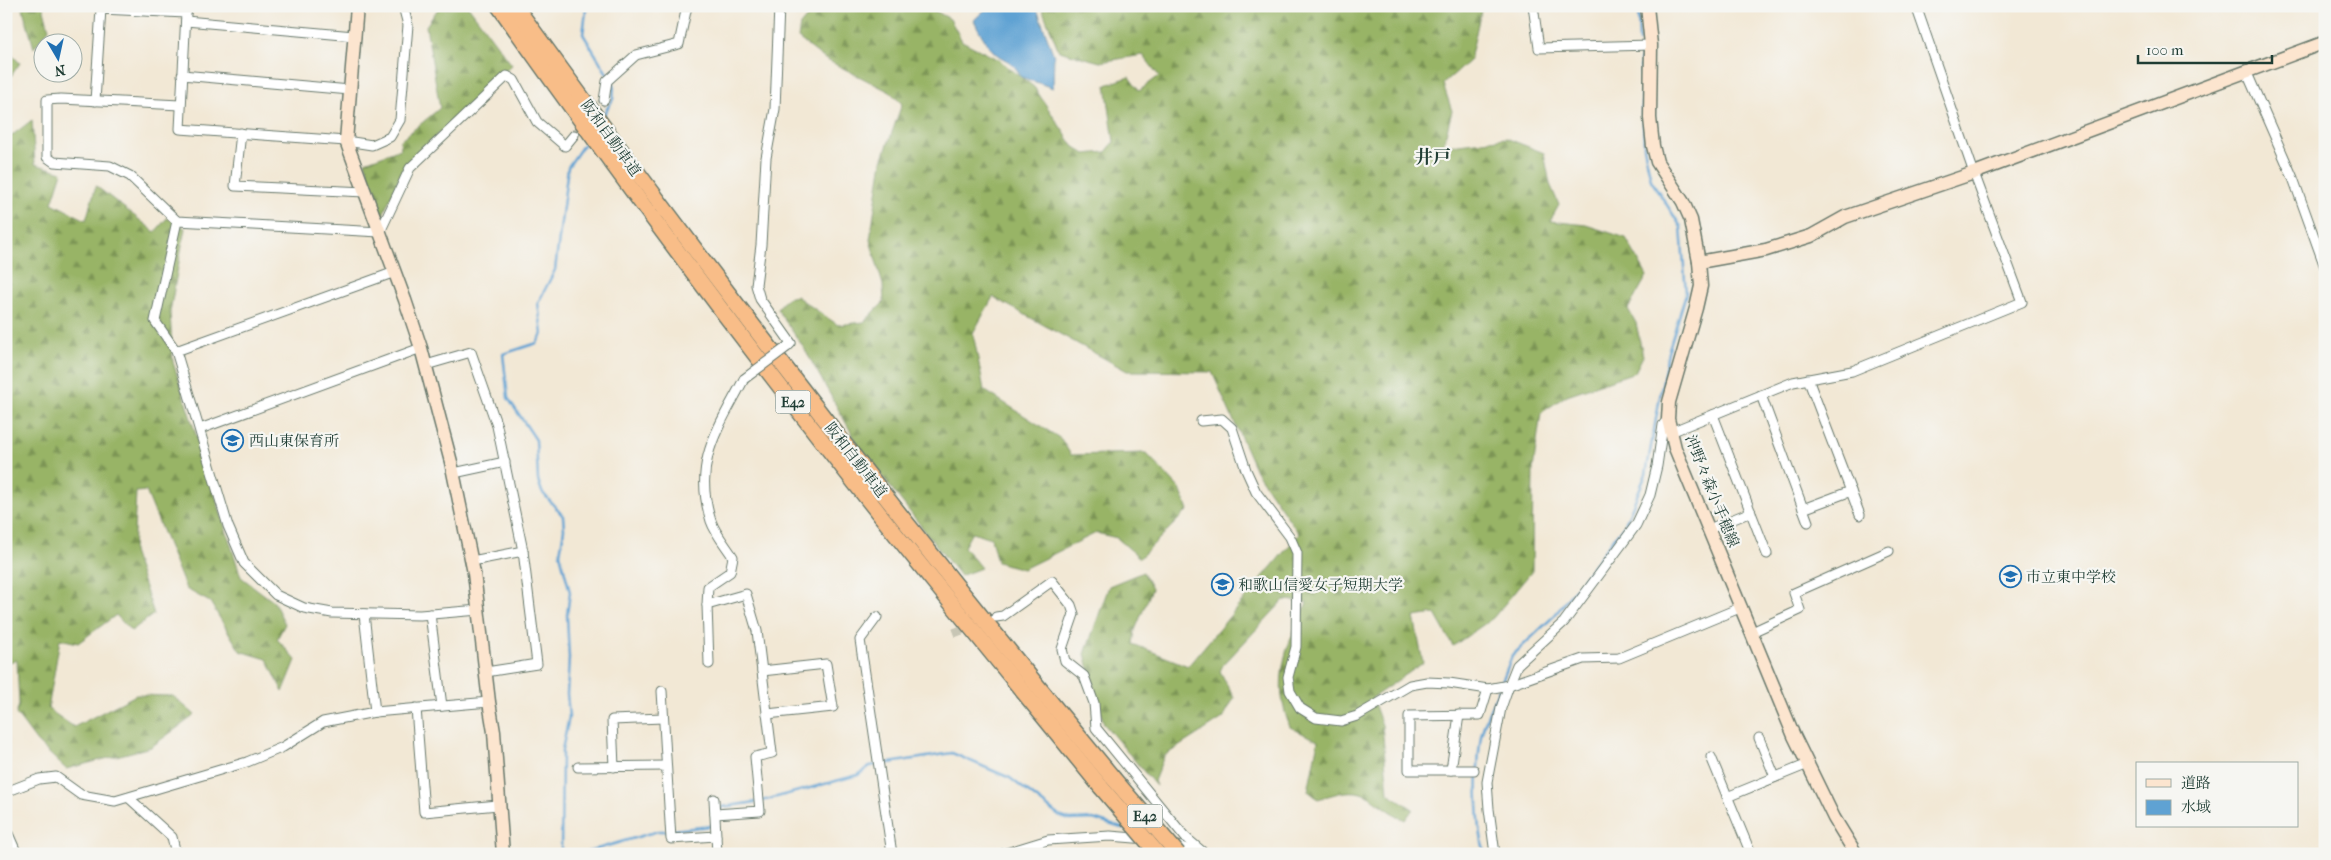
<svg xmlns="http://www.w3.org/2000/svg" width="2331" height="860" viewBox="0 0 2331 860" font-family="'IM FELL French Canon','Noto Serif JP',serif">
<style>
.forest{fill:url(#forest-firs);stroke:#5c784d}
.water{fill:#5fa2d3;stroke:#3f7084}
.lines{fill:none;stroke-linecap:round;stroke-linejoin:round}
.stream{stroke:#5fa2d3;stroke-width:2.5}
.street-tunnel{stroke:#c8c6b5;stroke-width:9;stroke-dasharray:9 4.5;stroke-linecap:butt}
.street-casing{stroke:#69796c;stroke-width:11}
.secondary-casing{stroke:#69796c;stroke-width:15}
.highway-casing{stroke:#69796c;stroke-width:18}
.street{stroke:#fff;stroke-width:9}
.secondary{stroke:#fce5cf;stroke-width:12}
.highway{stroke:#f8bd88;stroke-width:15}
.street-bridge-casing{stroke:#69796c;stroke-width:11;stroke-linecap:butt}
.highway-bridge-casing{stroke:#69796c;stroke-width:18;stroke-linecap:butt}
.street-bridge{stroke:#fff;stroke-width:9}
.highway-bridge{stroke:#f8bd88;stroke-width:15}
.labels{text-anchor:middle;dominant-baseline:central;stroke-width:4.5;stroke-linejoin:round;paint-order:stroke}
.shield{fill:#f6f6f2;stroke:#60746d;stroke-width:1}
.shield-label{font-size:14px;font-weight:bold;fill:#1f3d34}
.street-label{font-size:15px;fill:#1f3d34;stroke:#f6f6f2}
.poi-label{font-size:15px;fill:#1f3d34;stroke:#f6f6f2;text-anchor:start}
.quarter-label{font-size:18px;font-weight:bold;fill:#1f3d34;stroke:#f6f6f2}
</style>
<defs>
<pattern id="forest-firs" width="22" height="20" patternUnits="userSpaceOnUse" patternTransform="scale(1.25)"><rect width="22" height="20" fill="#98b466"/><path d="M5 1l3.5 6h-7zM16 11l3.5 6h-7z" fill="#7b9455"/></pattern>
</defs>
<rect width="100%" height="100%" fill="#f6f6f2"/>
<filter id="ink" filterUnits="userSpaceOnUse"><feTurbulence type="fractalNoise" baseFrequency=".02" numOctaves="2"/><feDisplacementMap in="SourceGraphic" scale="10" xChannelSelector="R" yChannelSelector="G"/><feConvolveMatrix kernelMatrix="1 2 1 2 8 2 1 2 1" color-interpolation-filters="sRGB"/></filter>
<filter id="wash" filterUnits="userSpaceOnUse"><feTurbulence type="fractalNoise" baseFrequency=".0096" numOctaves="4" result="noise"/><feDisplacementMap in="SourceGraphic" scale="20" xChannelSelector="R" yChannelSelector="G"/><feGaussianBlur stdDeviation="1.12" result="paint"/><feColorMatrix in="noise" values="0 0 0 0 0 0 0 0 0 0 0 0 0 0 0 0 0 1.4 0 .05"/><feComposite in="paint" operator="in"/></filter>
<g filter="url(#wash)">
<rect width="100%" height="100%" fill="#f2e8d5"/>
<!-- forest -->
<g class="forest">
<polygon points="22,6 43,6 49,29 34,48"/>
<polygon points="440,6 468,6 512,65 404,166 382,217 365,162 401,149 400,141 440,108 426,26"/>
<path d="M 814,6 L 926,6 L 950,19 L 962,41 L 999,60 L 1034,87 L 1073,146 L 1085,154 L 1106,152 L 1114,142 L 1106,85 L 1129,77 L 1139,91 L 1159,76 L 1143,55 L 1100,62 L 1059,51 L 1041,6 L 1482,6 L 1470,60 L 1443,84 L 1452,111 L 1443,146 L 1506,138 L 1544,153 L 1550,184 L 1559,205 L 1550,221 L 1586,225 L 1626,238 L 1647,276 L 1628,309 L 1636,323 L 1643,356 L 1635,372 L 1567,395 L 1541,413 L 1533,469 L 1532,571 L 1493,618 L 1453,646 L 1435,614 L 1414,617 L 1423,663 L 1372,698 L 1382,725 L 1388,793 L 1413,809 L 1405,820 C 1392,814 1372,796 1361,793 C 1347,789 1332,795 1318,799 L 1308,791 L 1318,741 L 1290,727 C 1279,699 1279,678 1287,649 C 1292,633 1302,618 1307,602 L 1284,600 L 1223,665 L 1220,671 L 1234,698 L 1223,718 L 1164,756 L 1154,781 L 1156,786 L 1104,724 L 1085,654 L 1109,586 L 1143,572 L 1152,589 L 1135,630 L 1133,644 L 1188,666 L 1299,534 L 1256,471 L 1212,372 L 1127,371 L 993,297 L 973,333 L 984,390 L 1061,439 L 1071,455 L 1146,453 L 1180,489 L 1188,510 L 1140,558 L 1117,538 L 1096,533 L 1023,569 L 997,562 L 991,538 L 972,532 L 964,547 L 981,568 L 960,576 L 860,448 L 804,348 L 777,309 L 787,298 L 796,296 L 838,325 L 864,322 L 884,302 L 883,285 L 870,240 L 882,161 L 902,104 L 890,92 L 825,59 L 798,38 L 800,25 L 814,9 Z"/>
<polygon points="6,49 20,63 6,83"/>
<polygon points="32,120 35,164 62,172 52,203 86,220 96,186 155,232 167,218 185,228 170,312 173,362 241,577 274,602 285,624 277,639 296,660 283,692 267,659 240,651 210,602 186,589 146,491 136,492 133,552 154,614 131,631 116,615 78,643 60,639 48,709 74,727 136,695 173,696 195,715 151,747 66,769 37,742 16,714 19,705 17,660 6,663 6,140"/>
</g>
<!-- water -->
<path class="water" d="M 989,6 L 1036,6 L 1054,56 L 1053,88 L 1021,77 C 1011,57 1005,63 993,51 C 985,42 979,31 974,20 Z"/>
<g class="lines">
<!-- stream -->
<g class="stream">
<polyline points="584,6 586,11 583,34 614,85 613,99 602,117"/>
<polyline points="1638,6 1639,42"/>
<polyline points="1501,684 1512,656 1555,615 1625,524 1646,474 1668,352 1686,294 1681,227 1651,180 1644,147 1640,48"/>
<polyline points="762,801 858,775 870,766 952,753 1010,778 1059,816 1070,820 1093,819 1131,831"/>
<polyline points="720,811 722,807 756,802"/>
<polyline points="673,830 711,826 713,822"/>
<polyline points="561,854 562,750 569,717 567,694 569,658 567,615 570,592 560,554 564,529 563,516 542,492 538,480 536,440 508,398 503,354 537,343 542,334 538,303 555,270 568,167 588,138"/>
<polyline points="580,854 658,831 667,831"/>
<path d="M 1485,854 C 1476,824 1476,767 1481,736 C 1484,720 1493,704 1499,689"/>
</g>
</g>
</g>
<g filter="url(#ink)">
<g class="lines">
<!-- street-tunnel -->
<g class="street-tunnel">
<polyline points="574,135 604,100"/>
<polyline points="954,633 972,626"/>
</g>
<defs>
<g id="street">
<polyline points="779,6 775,109 766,158 761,245 756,285 760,299 791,343 787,347"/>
<polyline points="1533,6 1539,48 1651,45"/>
<polyline points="186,13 180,129 346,141 372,145 390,137 400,120 408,25 403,6"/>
<polyline points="186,21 354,36"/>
<polyline points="2247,73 2293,178 2325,267"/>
<polyline points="182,75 350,90"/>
<polyline points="604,100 607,81 636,55 679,44 687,6"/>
<polyline points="95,101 101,9 186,13 188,6"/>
<polyline points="180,105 61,99 47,100 47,157 54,162 110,166 130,176 177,221 380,232 410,168 507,76 514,80 537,122 565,146 574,135"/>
<polyline points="241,133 235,186 365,192"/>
<polyline points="177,221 155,321 176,351 228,526 244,563 276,595 304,608 332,613 420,615 479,610"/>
<polyline points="176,351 395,272"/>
<polyline points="426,365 471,352 497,426 523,551 537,664 486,672"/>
<polyline points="1808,379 1860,515"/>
<polyline points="1761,395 1808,522"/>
<polyline points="1713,415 1767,554"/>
<polyline points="1201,421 1222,419 1232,428 1246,470 1256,492 1290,537 1297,553 1296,647 1288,677 1290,691 1300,708 1316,718 1341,721 1357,716 1410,685 1427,682 1449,683 1488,689 1509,685 1583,659 1619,658 1742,607"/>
<polyline points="200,429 421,348"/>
<polyline points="1671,432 1793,382 1852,371 2022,302 1974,173 1916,6"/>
<polyline points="454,473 505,462"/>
<polyline points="1803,509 1851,491"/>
<polyline points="1709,529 1751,512"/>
<polyline points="472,561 523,551"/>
<polyline points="707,605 746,594 757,631 772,753 755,757 760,811 715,814"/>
<polyline points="364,614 375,712"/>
<polyline points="430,614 442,706"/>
<polyline points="877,617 860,640 892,854"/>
<polyline points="996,617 1003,616 1052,581 1071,605 1074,614 1062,649 1065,661 1084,676 1094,703 1096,728 1185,837 1205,854"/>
<polyline points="1752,632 1800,610 1794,593 1889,551"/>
<path d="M 709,664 L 707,605 L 708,587 L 730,572 L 733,557 C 726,546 715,533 711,521 C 692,462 718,429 744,379"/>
<polyline points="762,671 826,664 833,707 767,714"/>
<polyline points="662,691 671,839 716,836"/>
<polyline points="416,708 424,812 498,805"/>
<polyline points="1759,738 1775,777"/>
<polyline points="1711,757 1751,854"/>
<polyline points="578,767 665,766"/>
<polyline points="614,767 612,720 663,718"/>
<polyline points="1451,770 1459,715"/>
<polyline points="1474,770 1409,770 1409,716 1480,715 1488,689"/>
<polyline points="6,792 39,779 56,777 81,795 115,801 247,762 283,747 323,722 375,712 489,702"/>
<polyline points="1727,797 1808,764"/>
<polyline points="129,798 172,837 176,854"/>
<polyline points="714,799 717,854"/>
<polyline points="6,829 17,854"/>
<polyline points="1172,844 1202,854"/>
<polyline points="1003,854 1048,840 1110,836 1147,839"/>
<polyline points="1495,854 1489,809 1487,782 1501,708 1509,685 1517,665 1564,622 1636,525 1650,495 1657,466 1663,425 1668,419"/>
</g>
<g id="secondary">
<polyline points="357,6 346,141 405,300 421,348 451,462 474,573 489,702 494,732 503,854"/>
<polyline points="1647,6 1651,45 1650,118 1653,146 1657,162 1683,202 1691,220 1699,262 1701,286 1696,308 1669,402 1668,419 1675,448 1794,736 1834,818 1856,854"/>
<polyline points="1699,262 1766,250 1811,236 1845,217 1974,173 2323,43"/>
</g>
<g id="highway">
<path d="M 499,6 C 618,174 742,340 870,502 C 946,598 1024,692 1101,787"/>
<path d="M 515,6 C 706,270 905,527 1113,778"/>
</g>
</defs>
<!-- street casing -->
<use href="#street" class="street-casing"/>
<!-- secondary casing -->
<use href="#secondary" class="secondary-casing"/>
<!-- highway casing -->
<use href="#highway" class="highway-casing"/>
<!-- street -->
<use href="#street" class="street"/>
<!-- secondary -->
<use href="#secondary" class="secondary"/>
<!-- highway -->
<use href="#highway" class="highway"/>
<defs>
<polyline id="street-bridge" points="744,379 787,347"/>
<g id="highway-bridge">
<polyline points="1113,778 1178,854"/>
<polyline points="1101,787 1158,854"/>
</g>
</defs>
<!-- street-bridge casing -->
<use href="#street-bridge" class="street-bridge-casing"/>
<!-- highway-bridge casing -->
<use href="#highway-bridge" class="highway-bridge-casing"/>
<!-- street-bridge -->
<use href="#street-bridge" class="street-bridge"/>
<!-- highway-bridge -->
<use href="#highway-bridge" class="highway-bridge"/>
</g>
</g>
<!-- icons -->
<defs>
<symbol id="school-ring" viewBox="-11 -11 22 22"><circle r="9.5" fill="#f6f6f2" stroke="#1f6fb2" stroke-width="1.5"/><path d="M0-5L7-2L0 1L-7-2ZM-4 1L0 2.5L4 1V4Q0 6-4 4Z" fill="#1f6fb2"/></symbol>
<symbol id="university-ring" viewBox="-11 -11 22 22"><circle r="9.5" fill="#f6f6f2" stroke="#1f6fb2" stroke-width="1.5"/><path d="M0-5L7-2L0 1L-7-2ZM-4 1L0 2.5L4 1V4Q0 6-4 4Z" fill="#1f6fb2"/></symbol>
</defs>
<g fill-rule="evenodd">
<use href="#school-ring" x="220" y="428" width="25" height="25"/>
<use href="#school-ring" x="1998" y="564" width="25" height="25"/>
<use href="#university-ring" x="1210" y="572" width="25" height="25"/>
</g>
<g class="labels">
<!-- shield labels -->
<g class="shield">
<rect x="775.5" y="390.5" width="35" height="23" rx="4"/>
<rect x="1127.5" y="804.5" width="35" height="23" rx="4"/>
</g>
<g class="shield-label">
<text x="793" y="402">E42</text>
<text x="1145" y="816">E42</text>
</g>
<!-- street labels -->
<g class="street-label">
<text transform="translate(611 138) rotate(54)">阪和自動車道</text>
<text transform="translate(856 460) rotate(52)">阪和自動車道</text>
<text transform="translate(1712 491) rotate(68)">沖野々森小手穂線</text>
</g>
<!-- poi labels -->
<g class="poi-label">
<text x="249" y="441">西山東保育所</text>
<text x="2026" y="577">市立東中学校</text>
<text x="1238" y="585">和歌山信愛女子短期大学</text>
</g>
<!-- quarter labels -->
<g class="quarter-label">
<text x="1433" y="157">井戸</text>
</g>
</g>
<!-- margin -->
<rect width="2331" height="860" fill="none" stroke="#f6f6f2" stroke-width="25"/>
<!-- legend -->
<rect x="2136" y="762" width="162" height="65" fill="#f6f6f2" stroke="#a0aca6"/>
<rect x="2146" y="779" width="25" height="8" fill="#fce5cf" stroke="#a0aca6"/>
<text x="2181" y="788" font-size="15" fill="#1f3d34">道路</text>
<rect x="2146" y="800" width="25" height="15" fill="#5fa2d3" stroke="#a0aca6"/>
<text x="2181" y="812" font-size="15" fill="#1f3d34">水域</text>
<!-- north arrow -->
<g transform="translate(58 58) rotate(171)"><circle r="24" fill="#f6f6f2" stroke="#a0aca6"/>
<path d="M0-4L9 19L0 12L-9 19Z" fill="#1f6fb2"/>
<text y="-8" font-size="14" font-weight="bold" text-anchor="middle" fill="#1f3d34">N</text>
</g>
<!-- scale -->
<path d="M2138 55v8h134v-8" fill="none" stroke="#1f3d34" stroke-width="2.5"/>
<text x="2146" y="55" font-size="15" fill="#1f3d34" stroke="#f6f6f2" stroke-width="4" paint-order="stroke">100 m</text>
</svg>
